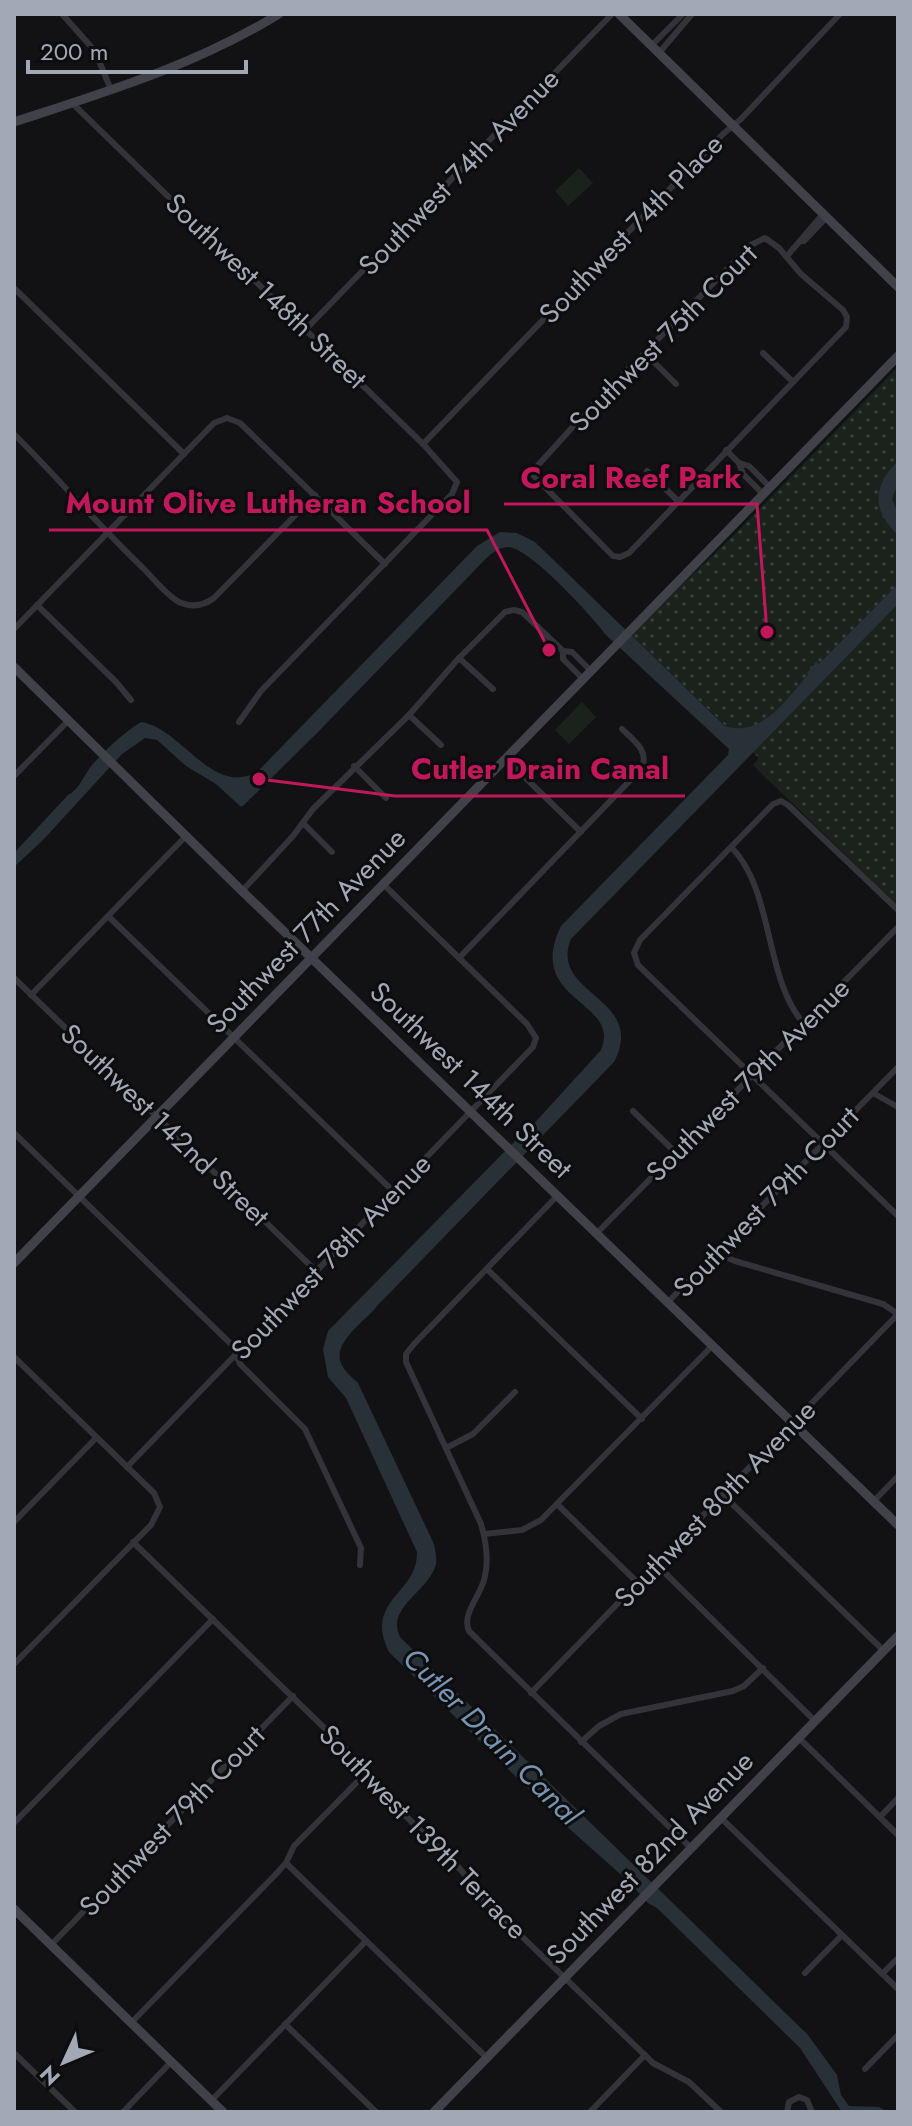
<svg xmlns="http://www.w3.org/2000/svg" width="912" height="2126" viewBox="0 0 912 2126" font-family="Jost,sans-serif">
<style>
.grass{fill:url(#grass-dots)}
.pitch{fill:#1a221b}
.water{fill:#283038}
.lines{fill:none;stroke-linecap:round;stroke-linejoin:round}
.street{stroke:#333339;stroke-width:6}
.secondary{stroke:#414249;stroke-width:9}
.labels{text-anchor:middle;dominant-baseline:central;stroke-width:6;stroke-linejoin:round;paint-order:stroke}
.street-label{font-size:28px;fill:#a2a8b5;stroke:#0d0d0f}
.water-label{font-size:30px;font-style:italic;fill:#7795b3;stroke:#0d0d0f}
.leader{fill:none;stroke:#c2185b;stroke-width:3}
.callout-dot{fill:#c2185b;stroke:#0d0d0f;stroke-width:3}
.callout-label{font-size:30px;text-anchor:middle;font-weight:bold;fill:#c2185b;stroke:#0d0d0f;stroke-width:6;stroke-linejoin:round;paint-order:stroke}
</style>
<defs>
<pattern id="grass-dots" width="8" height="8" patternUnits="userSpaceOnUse" patternTransform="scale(2)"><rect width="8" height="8" fill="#1a221b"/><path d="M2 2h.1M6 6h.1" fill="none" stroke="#383f3a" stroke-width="1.8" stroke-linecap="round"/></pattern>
</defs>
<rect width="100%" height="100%" fill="#121214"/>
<!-- grass -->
<polygon class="grass" points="898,367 898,906 753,765 759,758 632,636 647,618 736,533"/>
<!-- pitch -->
<g class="pitch">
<polygon points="579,168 593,183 568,206 555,191"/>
<polygon points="582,702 596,717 569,744 555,730"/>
</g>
<!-- water -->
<g class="water">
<path d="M 898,461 L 898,483 L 892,499 L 898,514 L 898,535 C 872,511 872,486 898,461 Z"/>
<path d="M 500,532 L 517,533 L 535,542 L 725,726 C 762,738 786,699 808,675 L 807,673 L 816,662 L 819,664 L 898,584 L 898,604 L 571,939 C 548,995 648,997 614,1062 L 378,1305 C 367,1320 332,1342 341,1363 C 344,1371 352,1377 358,1383 L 434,1544 C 435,1550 437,1557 436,1564 C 430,1591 385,1607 400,1637 L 808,2035 L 837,2075 L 841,2095 L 849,2106 L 879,2107 L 888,2112 L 842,2112 L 800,2048 L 657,1908 L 648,1903 L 628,1881 L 564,1824 L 389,1652 C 363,1600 418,1594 417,1552 L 346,1398 L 328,1377 L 323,1349 L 328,1331 L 516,1140 L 520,1139 L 601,1050 C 622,1000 524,1002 561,926 L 728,755 L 729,749 L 606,635 C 593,617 529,547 508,547 C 493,548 483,562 473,572 L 318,732 L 243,806 L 240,806 L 216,784 L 186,766 L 157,740 L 145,738 L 122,754 L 43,840 L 14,867 L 14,853 L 68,795 C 79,790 84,775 92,765 C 106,749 123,733 141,722 C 182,728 212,797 257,772 L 477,546 Z"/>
</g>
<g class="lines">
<!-- street -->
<g class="street">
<polyline points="62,14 95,51 111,90"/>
<polyline points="651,46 683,14"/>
<polyline points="659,53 692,14"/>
<polyline points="72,103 423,444 457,482 452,494 261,691 239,722"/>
<polygon points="765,238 779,248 801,274 843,310 847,317 846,327 629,553 620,557 613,556 531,473 587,411 751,245"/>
<polyline points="801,241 804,241 826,218"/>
<polyline points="787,256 823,214"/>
<polyline points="14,288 184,454"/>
<polyline points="306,329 612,14"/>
<polyline points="645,353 676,384"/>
<polyline points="763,353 793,382"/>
<path d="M 14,434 C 58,478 98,525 143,568 C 154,579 166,595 179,602 C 192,608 203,606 214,598 L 315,495"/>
<polyline points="423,444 723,134 741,119 840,14"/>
<polyline points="726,450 739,463 749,466 770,487"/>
<polyline points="739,463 743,474 763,494"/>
<polyline points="647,471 678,501"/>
<polyline points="37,605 116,682 131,700"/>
<polyline points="14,629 214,423 227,418 240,423 385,564"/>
<polyline points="563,651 563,659 583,679"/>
<polyline points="459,658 493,689"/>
<polyline points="409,715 441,745"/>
<polyline points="505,758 581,832"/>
<polyline points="354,766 386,798"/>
<polyline points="14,776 68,721"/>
<polyline points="303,823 332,852"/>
<path d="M 732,848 C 774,891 764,978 804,1024"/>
<polyline points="242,891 293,836 313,809 409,715 459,658 505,612 514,610 522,612 563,651 572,652 591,671"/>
<polyline points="898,910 788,805 781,801 773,804 640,940 634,953 638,965 898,1216"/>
<polyline points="108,916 394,1192"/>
<path d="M 459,958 L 642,768 C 649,750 634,741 622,729"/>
<polyline points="14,978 317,1272"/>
<polyline points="31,995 186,836"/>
<polyline points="873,1093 898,1107"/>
<polyline points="633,1111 675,1152"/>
<polyline points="14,1133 232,1345 240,1364 305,1429 361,1548 360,1565"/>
<path d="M 558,1195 L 414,1344 L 406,1354 L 406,1362 L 481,1524 C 486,1541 489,1558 485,1576 C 482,1595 461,1613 469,1631 L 691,1848"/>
<polyline points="597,1233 898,927"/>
<polyline points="716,1253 735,1261 883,1304 898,1314"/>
<polyline points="487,1269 642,1419"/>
<polyline points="668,1302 898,1067"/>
<polyline points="14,1357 154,1493 160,1507 151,1525 14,1664"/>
<polyline points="446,1448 473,1434 515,1392"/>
<polyline points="127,1467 533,1047 536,1038 527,1024 383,884"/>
<polyline points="723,1495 884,1651"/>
<polyline points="874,1501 898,1476"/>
<polyline points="558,1505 638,1583"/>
<polyline points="14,1522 96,1438"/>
<polyline points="484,1534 522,1530 541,1520 713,1345"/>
<polyline points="133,1542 346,1749 377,1788 461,1870 483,1899 653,2063 689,2082 721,2112"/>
<polyline points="656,1564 815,1721"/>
<polyline points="531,1693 898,1314"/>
<polyline points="798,1737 898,1835"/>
<polyline points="581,1742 599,1726 621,1714 733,1691 744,1686 763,1668"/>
<polyline points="720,1817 898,1989"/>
<polyline points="880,1817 898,1798"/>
<polyline points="14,1823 213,1619"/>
<polyline points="286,1863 487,2058"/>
<polyline points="51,1945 293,1696"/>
<polyline points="805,1973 842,1935"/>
<polyline points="882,1974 898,1958"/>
<polyline points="131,2023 275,1875 286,1863 294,1846 365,1774"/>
<polyline points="285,2024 376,2112"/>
<polyline points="14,2053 75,2112"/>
<polyline points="865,2069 898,2035"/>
<polyline points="211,2101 366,1941"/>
<polyline points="123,2112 171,2062"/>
<polyline points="590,2112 645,2055"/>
<polyline points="787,2112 789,2102 799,2097 807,2100 812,2112"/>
</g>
<!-- secondary -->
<g class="secondary">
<polyline points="619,14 898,287"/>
<path d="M 14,122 C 106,92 196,65 279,14"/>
<polyline points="14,667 242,891 898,1525"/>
<polyline points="14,1263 898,356"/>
<polyline points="14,1909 223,2112"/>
<polyline points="434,2112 898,1636"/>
</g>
</g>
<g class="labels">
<!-- street labels -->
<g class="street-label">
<text transform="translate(459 172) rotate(-46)">Southwest 74th Avenue</text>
<text transform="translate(631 229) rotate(-46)">Southwest 74th Place</text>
<text transform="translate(266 291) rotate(44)">Southwest 148th Street</text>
<text transform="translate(663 338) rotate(-45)">Southwest 75th Court</text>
<text transform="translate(306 931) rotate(-46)">Southwest 77th Avenue</text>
<text transform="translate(471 1080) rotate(44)">Southwest 144th Street</text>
<text transform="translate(748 1080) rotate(-45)">Southwest 79th Avenue</text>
<text transform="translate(165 1125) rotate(44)">Southwest 142nd Street</text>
<text transform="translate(766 1202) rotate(-46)">Southwest 79th Court</text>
<text transform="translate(331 1257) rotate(-46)">Southwest 78th Avenue</text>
<text transform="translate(715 1504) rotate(-46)">Southwest 80th Avenue</text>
<text transform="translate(172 1821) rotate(-46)">Southwest 79th Court</text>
<text transform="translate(423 1832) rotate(46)">Southwest 139th Terrace</text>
<text transform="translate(650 1858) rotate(-46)">Southwest 82nd Avenue</text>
</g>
<!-- water labels -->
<g class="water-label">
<text transform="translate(492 1736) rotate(45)">Cutler Drain Canal</text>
</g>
</g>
<!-- callouts -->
<path class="leader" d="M767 632L757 504H504M549 650L487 530H49M259 779L395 796H685"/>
<g class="callout-dot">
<circle cx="767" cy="632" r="8"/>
<circle cx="549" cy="650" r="8"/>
<circle cx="259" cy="779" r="8"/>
</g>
<g class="callout-label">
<text x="631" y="488">Coral Reef Park</text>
<text x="268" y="513">Mount Olive Lutheran School</text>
<text x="540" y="779">Cutler Drain Canal</text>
</g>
<!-- border -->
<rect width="912" height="2126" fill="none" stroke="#a2a8b5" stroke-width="32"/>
<!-- north arrow -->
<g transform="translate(64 2062) rotate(226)" stroke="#0d0d0f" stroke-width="6" paint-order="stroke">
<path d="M0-6L14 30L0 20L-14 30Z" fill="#a2a8b5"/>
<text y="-12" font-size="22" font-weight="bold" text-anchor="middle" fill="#a2a8b5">N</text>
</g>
<!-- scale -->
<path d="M28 60v12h218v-12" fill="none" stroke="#a2a8b5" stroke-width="4"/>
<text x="40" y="60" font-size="24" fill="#a2a8b5" stroke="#0d0d0f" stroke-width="6" paint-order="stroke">200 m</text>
</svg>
